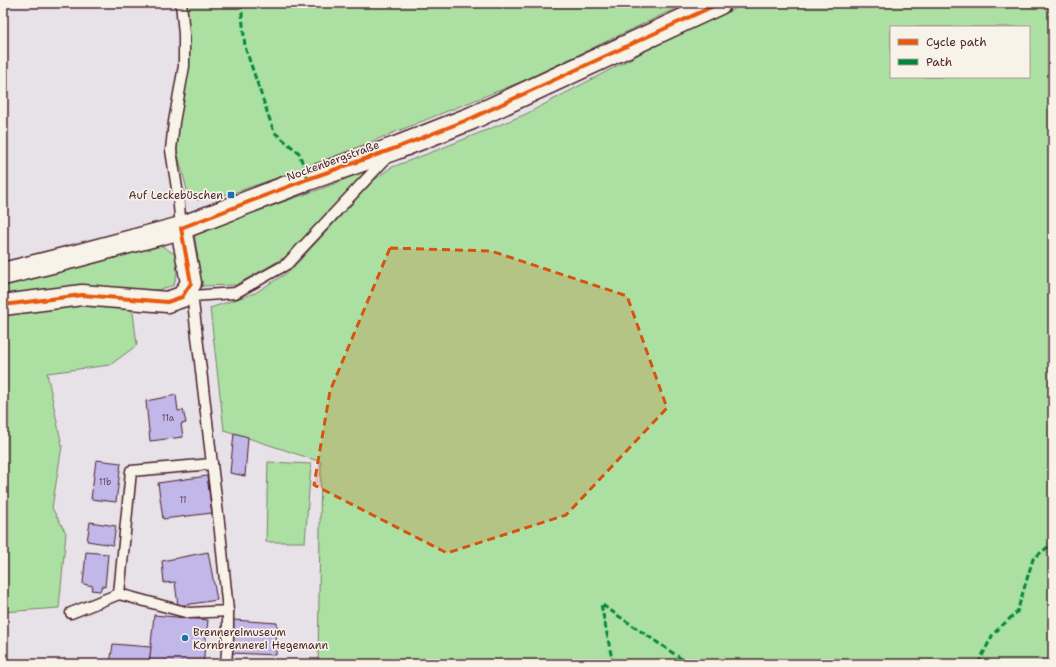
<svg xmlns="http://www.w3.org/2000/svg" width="1056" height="667" viewBox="0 0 1056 667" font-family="'Shantell Sans',sans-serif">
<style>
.green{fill:#abe0a2;stroke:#7a8066;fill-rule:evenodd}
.building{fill:#c1b7e9;stroke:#4a1f2b}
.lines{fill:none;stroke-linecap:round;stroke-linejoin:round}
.lane-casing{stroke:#4a1f2b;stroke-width:13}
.street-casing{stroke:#4a1f2b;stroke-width:23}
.secondary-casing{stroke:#4a1f2b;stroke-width:25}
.lane{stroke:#f7f3e8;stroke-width:10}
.street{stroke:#f7f3e8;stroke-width:20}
.secondary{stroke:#f7f3e8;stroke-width:22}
.quiet{stroke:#00873e;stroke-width:3;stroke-dasharray:6 3;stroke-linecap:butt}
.cycleway-casing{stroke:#f7f3e8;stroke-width:6}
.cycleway{stroke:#e8590c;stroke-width:4}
.marked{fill:#d8530f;fill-opacity:0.2;stroke:#d8530f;stroke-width:3;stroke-dasharray:8 5;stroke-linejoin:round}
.poi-dot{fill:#1f6fb2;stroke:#f7f3e8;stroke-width:1.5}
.labels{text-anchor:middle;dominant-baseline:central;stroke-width:3.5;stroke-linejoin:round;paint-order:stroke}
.number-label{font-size:9px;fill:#68455a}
.street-label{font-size:11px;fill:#4a1f2b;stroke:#f7f3e8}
.poi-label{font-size:11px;fill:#4a1f2b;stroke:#f7f3e8;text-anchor:end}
</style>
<rect width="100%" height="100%" fill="#e7e1e8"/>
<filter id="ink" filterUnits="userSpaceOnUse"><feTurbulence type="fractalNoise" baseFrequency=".025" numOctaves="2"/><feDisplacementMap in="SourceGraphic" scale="8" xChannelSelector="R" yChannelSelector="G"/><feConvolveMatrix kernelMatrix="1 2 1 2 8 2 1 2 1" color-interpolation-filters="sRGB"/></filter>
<g filter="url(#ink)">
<!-- green -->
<g class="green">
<polygon points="186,3 687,3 523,81 300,170 233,193 197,200 187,190 177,151 179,125 189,66"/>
<path d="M 747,3 L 1053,3 L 1053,664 L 318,664 L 321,462 L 224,430 L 210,308 L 255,293 L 290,271 L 373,181 L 390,168 L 440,149 L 526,114 L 653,47 ZM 891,27 L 1029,27 L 1029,77 L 891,77 Z"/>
<polygon points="366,171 334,208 287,256 236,285 202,286 194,232 321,189"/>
<polygon points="162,246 176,255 177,272 174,285 158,290 83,288 3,297 3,285"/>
<polygon points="65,302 132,305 137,345 110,365 47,373 62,446 52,508 66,533 59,608 3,612 3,310"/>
<polygon points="268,462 311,464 305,542 266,542"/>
</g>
<!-- building -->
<g class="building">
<polygon points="176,395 178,411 183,410 186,423 181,424 183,437 150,441 146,401"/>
<polygon points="234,433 248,437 245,476 230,473"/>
<polygon points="96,460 121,463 116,502 91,499"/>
<polygon points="207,476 212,513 163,519 158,483"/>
<polygon points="90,522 116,526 113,545 87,541"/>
<polygon points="86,552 108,554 105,587 102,586 100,591 91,590 93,586 83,584"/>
<polygon points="208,552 217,600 178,606 175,582 164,583 162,561"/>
<polygon points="154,615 208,620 203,664 149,664"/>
<polygon points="233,620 277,623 276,655 231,653"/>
<polygon points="113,644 151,647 149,664 110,664"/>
</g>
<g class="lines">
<defs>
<g id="lane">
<polyline points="181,228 178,195 171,150 174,122 184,66 184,34 181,3"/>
<polyline points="192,296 235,293 287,264 389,155"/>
<polyline points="119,594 189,613 228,611 220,531 212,464"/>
<polyline points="71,613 119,594 131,471 212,464 191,285"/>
<polyline points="226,664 228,637 228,611"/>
</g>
<polyline id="street" points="3,305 82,295 167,302 182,297 191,283 181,228"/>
<polyline id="secondary" points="3,274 76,256 181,228 308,179 396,148 472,118 720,3"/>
</defs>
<!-- lane casing -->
<use href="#lane" class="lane-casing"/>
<!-- street casing -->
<use href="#street" class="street-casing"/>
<!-- secondary casing -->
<use href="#secondary" class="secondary-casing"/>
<!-- lane -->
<use href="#lane" class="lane"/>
<!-- street -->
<use href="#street" class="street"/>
<!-- secondary -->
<use href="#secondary" class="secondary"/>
<!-- quiet -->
<g class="quiet">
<polyline points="241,3 245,47 274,132 299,153 308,179"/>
<polyline points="613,664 601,604 689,664"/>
<polyline points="978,664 993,634 1017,612 1033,559 1053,543"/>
</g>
<defs>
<polyline id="cycleway" points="3,305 82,295 167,302 182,297 191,283 181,228 308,179 396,148 472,118 720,3"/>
</defs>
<!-- cycleway casing -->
<use href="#cycleway" class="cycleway-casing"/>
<!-- cycleway -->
<use href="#cycleway" class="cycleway"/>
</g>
</g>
<!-- marked area -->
<path class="marked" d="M 390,248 L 491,251 L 627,296 L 667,408 L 566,515 L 447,553 L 314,485 L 330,391 Z"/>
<!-- markers -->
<g class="poi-dot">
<rect x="227" y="191" width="8" height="8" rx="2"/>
<circle cx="185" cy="638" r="4"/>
</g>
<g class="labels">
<!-- number labels -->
<g class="number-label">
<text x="168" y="418">11a</text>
<text x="105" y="482">11b</text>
<text x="183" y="500">11</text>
</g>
<!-- street labels -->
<g class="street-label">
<text transform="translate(333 161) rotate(-20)">Nockenbergstraße</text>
</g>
<!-- poi labels -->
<g class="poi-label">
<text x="223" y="195">Auf Leckebüschen</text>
<text x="193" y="632" text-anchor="start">Brennereimuseum<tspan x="193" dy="13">Kornbrennerei Hegemann</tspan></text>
</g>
</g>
<!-- margin -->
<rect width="1056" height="667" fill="none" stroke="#f7f3e8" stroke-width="16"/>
<rect x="8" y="8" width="1040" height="651" fill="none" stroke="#4a1f2b" stroke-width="1.5" filter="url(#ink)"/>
<!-- legend -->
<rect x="890" y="26" width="140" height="52" fill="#f7f3e8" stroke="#b29e9c"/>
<rect x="898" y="39" width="20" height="6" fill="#e8590c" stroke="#b29e9c"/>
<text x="926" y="46" font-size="12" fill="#4a1f2b">Cycle path</text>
<rect x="898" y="59" width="20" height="6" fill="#00873e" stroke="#b29e9c"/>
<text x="926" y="66" font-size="12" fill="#4a1f2b">Path</text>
</svg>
